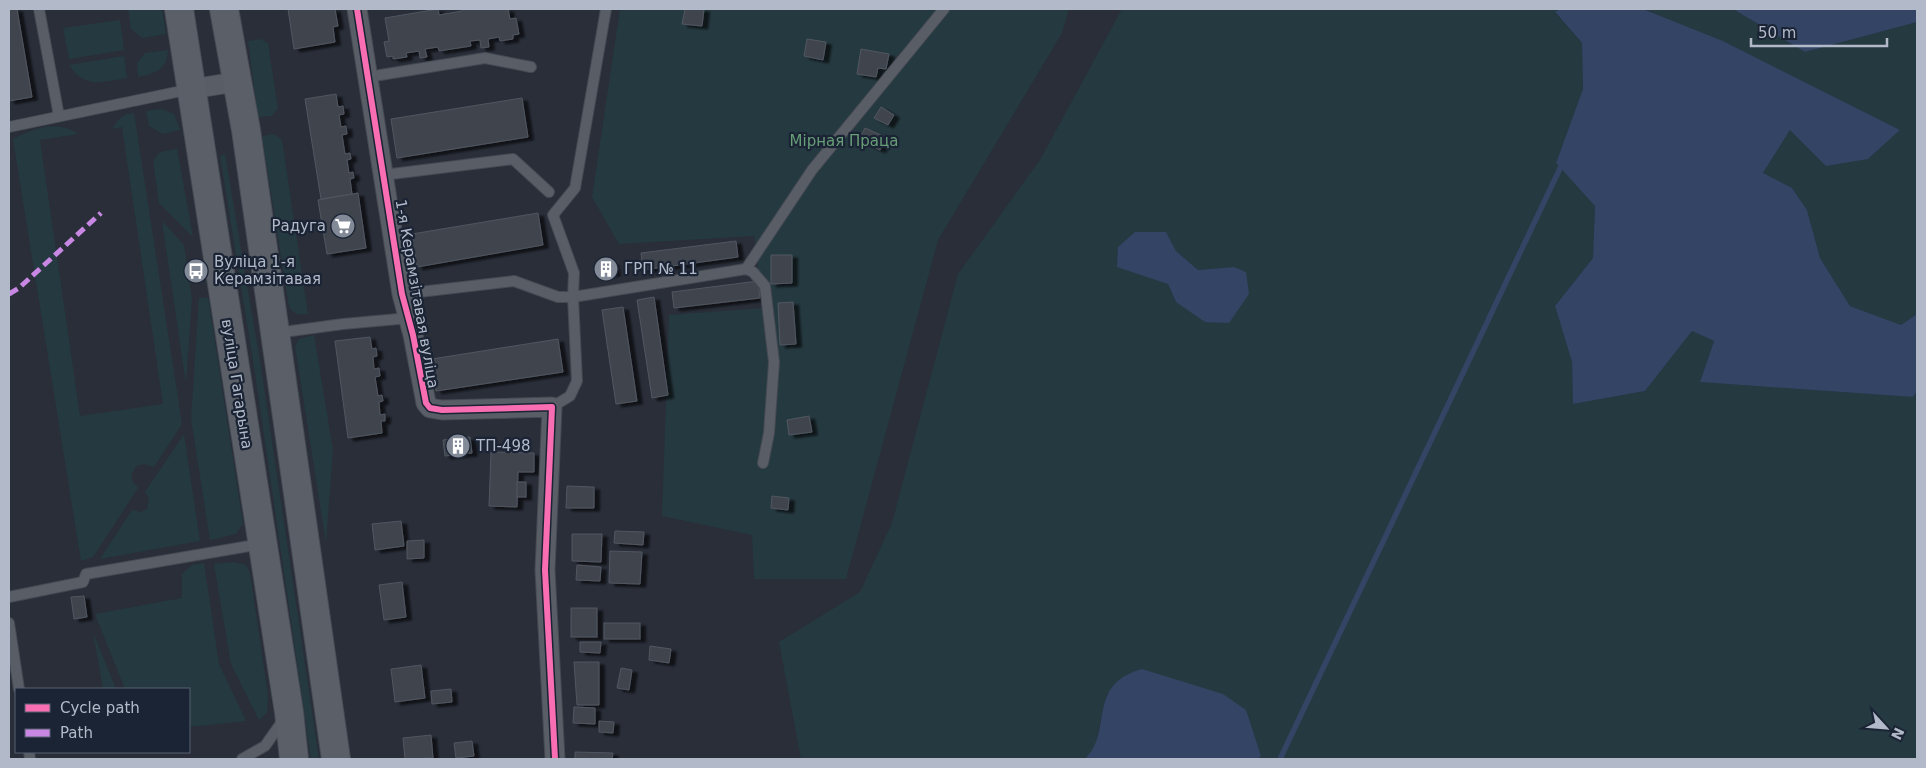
<svg xmlns="http://www.w3.org/2000/svg" width="1926" height="768" viewBox="0 0 1926 768" font-family="'DejaVu Sans',sans-serif">
<style>
.green{fill:#253940;fill-rule:evenodd}
.water{fill:#334464}
.lines{fill:none;stroke-linecap:round;stroke-linejoin:round}
.stream{stroke:#334464;stroke-width:5.5}
.building{fill:#40454e;stroke:#515660;filter:url(#shadow)}
.lane-casing{stroke:#454952;stroke-width:12}
.street-casing{stroke:#454952;stroke-width:21}
.primary-casing{stroke:#464b55;stroke-width:30}
.lane{stroke:#595d66;stroke-width:10}
.street{stroke:#595d66;stroke-width:19}
.primary{stroke:#5b6068;stroke-width:28}
.quiet{stroke:#c787e3;stroke-width:5;stroke-dasharray:10 5;stroke-linecap:butt}
.cycleway-casing{stroke:#1b2434;stroke-width:9}
.cycleway{stroke:#f96db3;stroke-width:6}
.labels{text-anchor:middle;dominant-baseline:central;stroke-width:4.5;stroke-linejoin:round;paint-order:stroke}
.park-label{font-size:15px;fill:#679d78;stroke:#1b2434}
.poi-label{font-size:15px;fill:#b2baca;stroke:#1b2434;text-anchor:start}
.street-label{font-size:15px;fill:#b2baca;stroke:#1b2434}
</style>
<defs>
<filter id="shadow"><feDropShadow dx="5.5" dy="3" stdDeviation="1" flood-color="#0009"/></filter>
</defs>
<rect width="100%" height="100%" fill="#292e39"/>
<!-- green -->
<g class="green">
<polygon points="128,9 162,9 166,34 142,38 131,29"/>
<polygon points="620,9 1069,9 1062,33 938,240 846,579 754,579 752,535 662,516 669,315 763,308 754,236 619,244 592,197"/>
<path d="M 1122,9 L 1560,9 L 1555,13 L 1582,43 L 1583,89 L 1556,163 L 1595,205 L 1593,258 L 1555,306 L 1572,362 L 1573,404 L 1645,391 L 1692,331 L 1714,341 L 1700,382 L 1913,397 L 1917,391 L 1917,759 L 1258,759 L 1261,756 L 1254,739 L 1107,693 L 1094,751 L 1085,759 L 801,759 L 779,642 L 860,592 L 892,523 L 958,274 L 1040,160 ZM 1166,232 L 1176,251 L 1198,270 L 1234,267 L 1176,302 L 1168,285 Z"/>
<polygon points="1643,9 1733,9 1805,52 1917,22 1917,314 1901,325 1850,306 1820,258 1807,210 1792,188 1763,174 1790,130 1868,159 1900,130 1723,41"/>
<polygon points="120,20 124,50 69,59 63,28"/>
<polygon points="260,39 268,43 278,109 272,116 258,117 248,41"/>
<path d="M 168,50 C 167,70 156,73 138,77 L 137,63 L 145,53 Z"/>
<path d="M 124,56 L 127,78 C 102,82 84,89 69,65 Z"/>
<polygon points="161,109 174,114 180,130 163,134 149,126 146,111"/>
<path d="M 134,113 L 182,424 L 154,467 L 144,464 L 136,466 L 132,474 L 132,480 L 138,488 L 93,557 L 81,561 L 13,139 C 34,129 57,119 78,134 L 40,140 L 80,416 L 163,404 L 122,127 L 112,129 C 118,119 122,114 134,113 Z"/>
<path d="M 274,134 L 282,140 L 308,314 C 299,315 295,315 289,307 L 262,136 Z"/>
<polygon points="177,149 193,237 159,203 153,161 160,152"/>
<polygon points="225,154 261,367 319,759 311,759 255,373 220,156"/>
<polygon points="162,221 184,245 192,299 186,384"/>
<polygon points="208,297 243,524 236,534 210,540 191,419 199,298"/>
<polygon points="314,335 333,450 326,543 295,346 299,339"/>
<polygon points="184,434 200,541 100,559 132,510 141,512 147,509 149,498 145,492"/>
<polygon points="234,562 246,565 250,573 268,695 267,713 259,720 231,664 214,564"/>
<polygon points="204,563 219,664 246,721 189,727 189,689 125,689 95,614 182,598 182,574 192,565"/>
<polygon points="93,632 116,689 103,689"/>
</g>
<!-- water -->
<g class="water">
<polygon points="1560,9 1643,9 1723,41 1900,130 1868,159 1826,166 1790,130 1763,173 1792,188 1807,210 1820,258 1850,306 1901,325 1917,314 1917,391 1913,397 1700,382 1714,341 1692,331 1645,391 1573,404 1572,362 1555,306 1593,258 1595,206 1556,163 1583,89 1582,43 1555,12"/>
<polygon points="1733,9 1917,9 1917,22 1805,52"/>
<polygon points="1135,232 1166,232 1176,251 1198,270 1234,267 1246,272 1249,294 1229,323 1205,322 1176,302 1168,284 1117,267 1118,247"/>
<path d="M 1142,669 L 1223,694 L 1246,710 L 1261,756 L 1258,759 L 1085,759 C 1114,731 1085,685 1142,669 Z"/>
</g>
<g class="lines">
<!-- stream -->
<polyline class="stream" points="1280,759 1564,160"/>
</g>
<!-- building -->
<g class="building">
<polygon points="9,9 17,9 32,97 9,101"/>
<polygon points="288,9 335,9 338,26 333,27 335,42 294,49"/>
<polygon points="438,9 439,15 462,11 462,9 508,9 510,19 516,18 519,34 513,35 513,39 500,41 499,37 488,39 489,47 481,48 480,40 470,41 471,46 439,51 438,47 425,49 427,57 420,58 419,51 406,53 407,57 393,59 393,56 387,57 384,42 389,41 385,18"/>
<polygon points="685,9 704,9 702,26 682,24"/>
<polygon points="807,39 826,42 823,60 804,56"/>
<polygon points="861,49 889,54 886,69 878,68 876,77 857,74"/>
<polygon points="336,94 338,107 343,106 344,114 339,115 341,127 346,126 347,134 342,135 345,154 350,153 351,159 347,160 349,173 353,172 354,178 350,179 352,194 321,199 305,99"/>
<polygon points="522,98 528,137 397,158 391,119"/>
<polygon points="881,107 894,115 888,125 874,118"/>
<polygon points="865,128 886,137 880,150 859,140"/>
<polygon points="358,193 366,248 327,254 318,200"/>
<polygon points="538,213 543,245 417,267 412,234"/>
<polygon points="736,241 738,257 643,270 641,253"/>
<polygon points="771,255 792,255 792,283 771,284"/>
<polygon points="613,262 615,273 599,276 597,265"/>
<polygon points="758,281 760,298 674,308 672,292"/>
<polygon points="654,297 668,395 652,398 637,300"/>
<polygon points="793,302 796,344 780,345 778,303"/>
<polygon points="623,307 637,401 616,404 602,310"/>
<polygon points="370,337 372,349 376,348 377,356 373,357 374,369 379,368 380,376 375,377 378,396 382,395 383,401 379,402 380,415 385,414 385,421 381,421 382,433 348,438 335,341"/>
<polygon points="558,339 563,372 436,391 432,359"/>
<polygon points="809,416 812,432 789,435 787,420"/>
<polygon points="470,437 472,453 445,456 443,440"/>
<polygon points="491,452 534,453 534,472 518,472 517,507 489,506"/>
<rect x="517" y="482" width="9" height="15"/>
<polygon points="567,486 594,487 594,508 566,508"/>
<polygon points="772,496 789,498 788,510 771,508"/>
<polygon points="401,521 404,546 375,550 372,524"/>
<polygon points="615,531 644,532 643,545 614,543"/>
<polygon points="572,534 602,534 601,562 572,561"/>
<polygon points="424,540 424,558 407,559 407,541"/>
<polygon points="610,551 642,552 640,584 609,583"/>
<polygon points="577,565 601,567 600,581 576,580"/>
<polygon points="402,582 406,617 384,620 379,585"/>
<polygon points="84,596 87,617 74,619 71,597"/>
<rect x="571" y="608" width="26" height="29"/>
<rect x="604" y="623" width="36" height="16"/>
<polygon points="580,642 601,642 600,653 580,652"/>
<polygon points="650,646 671,649 669,663 649,660"/>
<polygon points="574,662 599,662 599,705 577,705"/>
<polygon points="421,665 425,698 395,702 391,669"/>
<polygon points="621,668 632,670 629,690 617,688"/>
<polygon points="451,689 452,702 432,704 431,691"/>
<polygon points="574,707 595,708 595,724 573,723"/>
<polygon points="599,721 614,722 613,733 599,732"/>
<polygon points="431,735 433,758 405,759 403,738"/>
<polygon points="472,741 474,756 456,758 454,743"/>
<polygon points="575,752 613,753 612,759 575,759"/>
</g>
<g class="lines">
<defs>
<g id="lane">
<polyline points="39,9 59,116"/>
<polyline points="368,77 485,58 531,67"/>
<polyline points="9,127 191,89"/>
<polyline points="383,175 513,159 549,192"/>
<polyline points="746,269 812,170 944,9"/>
<polyline points="402,294 514,281 558,297 573,297 746,269 753,272 765,286 774,362 769,433 763,463"/>
<polyline points="276,333 343,324 409,318"/>
<polyline points="552,407 570,396 577,381 573,297 574,273 553,215 575,188 606,9"/>
<polyline points="9,597 83,582 86,574 261,544"/>
<polyline points="9,623 19,689"/>
<polyline points="29,752 30,759"/>
<polyline points="242,759 265,746 284,719"/>
</g>
<g id="street">
<polyline points="357,9 402,294 413,335 426,403 430,408 442,410 552,407 545,570 555,759"/>
<polyline points="192,89 235,82"/>
</g>
<g id="primary">
<polyline points="179,9 289,712 294,759"/>
<polyline points="224,9 246,130 336,759"/>
</g>
</defs>
<!-- lane casing -->
<use href="#lane" class="lane-casing"/>
<!-- street casing -->
<use href="#street" class="street-casing"/>
<!-- primary casing -->
<use href="#primary" class="primary-casing"/>
<!-- lane -->
<use href="#lane" class="lane"/>
<!-- street -->
<use href="#street" class="street"/>
<!-- primary -->
<use href="#primary" class="primary"/>
<!-- quiet -->
<polyline class="quiet" points="9,294 19,288 101,213"/>
<defs>
<polyline id="cycleway" points="357,9 402,294 413,335 426,403 430,408 442,410 552,407 545,570 555,759"/>
</defs>
<!-- cycleway casing -->
<use href="#cycleway" class="cycleway-casing"/>
<!-- cycleway -->
<use href="#cycleway" class="cycleway"/>
</g>
<!-- icons -->
<defs>
<symbol id="supermarket-disc" viewBox="-11 -11 22 22"><circle r="9.5" fill="#828997" stroke="#1b2434"/><path d="M-6-5.5h2.5l.6 2H6L4.5 2H-2.5L-4.4-4H-6ZM-1.5 3.2a1.3 1.3 0 1 0 .1 0ZM3 3.2a1.3 1.3 0 1 0 .1 0Z" fill="#fff"/></symbol>
<symbol id="building-disc" viewBox="-11 -11 22 22"><circle r="9.5" fill="#828997" stroke="#1b2434"/><path d="M-4-6H4V6H1V3H-1V6H-4ZM-2.5-4.3h1.7v1.8h-1.7ZM.8-4.3h1.7v1.8H.8ZM-2.5-1h1.7V.8h-1.7ZM.8-1h1.7V.8H.8Z" fill="#fff"/></symbol>
<symbol id="bus-disc" viewBox="-11 -11 22 22"><circle r="9.5" fill="#828997" stroke="#1b2434"/><path d="M-5-6H5V4H4V6H2V4H-2V6H-4V4H-5ZM-3.5-4V0h7V-4ZM-3.5 1.2v1.5H-2V1.2ZM2 1.2v1.5H3.5V1.2Z" fill="#fff"/></symbol>
</defs>
<g fill-rule="evenodd">
<use href="#supermarket-disc" x="329" y="212" width="28" height="28"/>
<use href="#building-disc" x="592" y="255" width="28" height="28"/>
<use href="#bus-disc" x="182" y="257" width="28" height="28"/>
<use href="#building-disc" x="444" y="432" width="28" height="28"/>
</g>
<g class="labels">
<!-- park labels -->
<g class="park-label">
<text x="844" y="141">Мірная Праца</text>
</g>
<!-- poi labels -->
<g class="poi-label">
<text x="326" y="226" text-anchor="end">Радуга</text>
<text x="214" y="262">Вуліца 1-я<tspan x="214" dy="17">Керамзітавая</tspan></text>
<text x="624" y="269">ГРП № 11</text>
<text x="476" y="446">ТП-498</text>
</g>
<!-- street labels -->
<g class="street-label">
<text transform="translate(417 294) rotate(80)">1-я Керамзітавая вуліца</text>
<text transform="translate(237 384) rotate(81)">вуліца Гагарына</text>
</g>
</g>
<!-- border -->
<rect width="1926" height="768" fill="none" stroke="#b2baca" stroke-width="20"/>
<!-- legend -->
<rect x="15" y="688" width="175" height="65" fill="#1b2434" stroke="#576070"/>
<rect x="25" y="704" width="25" height="8" fill="#f96db3" stroke="#576070"/>
<text x="60" y="713" font-size="15" fill="#b2baca">Cycle path</text>
<rect x="25" y="729" width="25" height="8" fill="#c787e3" stroke="#576070"/>
<text x="60" y="738" font-size="15" fill="#b2baca">Path</text>
<!-- north arrow -->
<g transform="translate(1886 728) rotate(116)" stroke="#1b2434" stroke-width="4" paint-order="stroke">
<path d="M0-4L9 19L0 12L-9 19Z" fill="#b2baca"/>
<text y="-8" font-size="14" font-weight="bold" text-anchor="middle" fill="#b2baca">N</text>
</g>
<!-- scale -->
<path d="M1751 38v8h136v-8" fill="none" stroke="#b2baca" stroke-width="2.5"/>
<text x="1758" y="38" font-size="15" fill="#b2baca" stroke="#1b2434" stroke-width="4" paint-order="stroke">50 m</text>
</svg>
